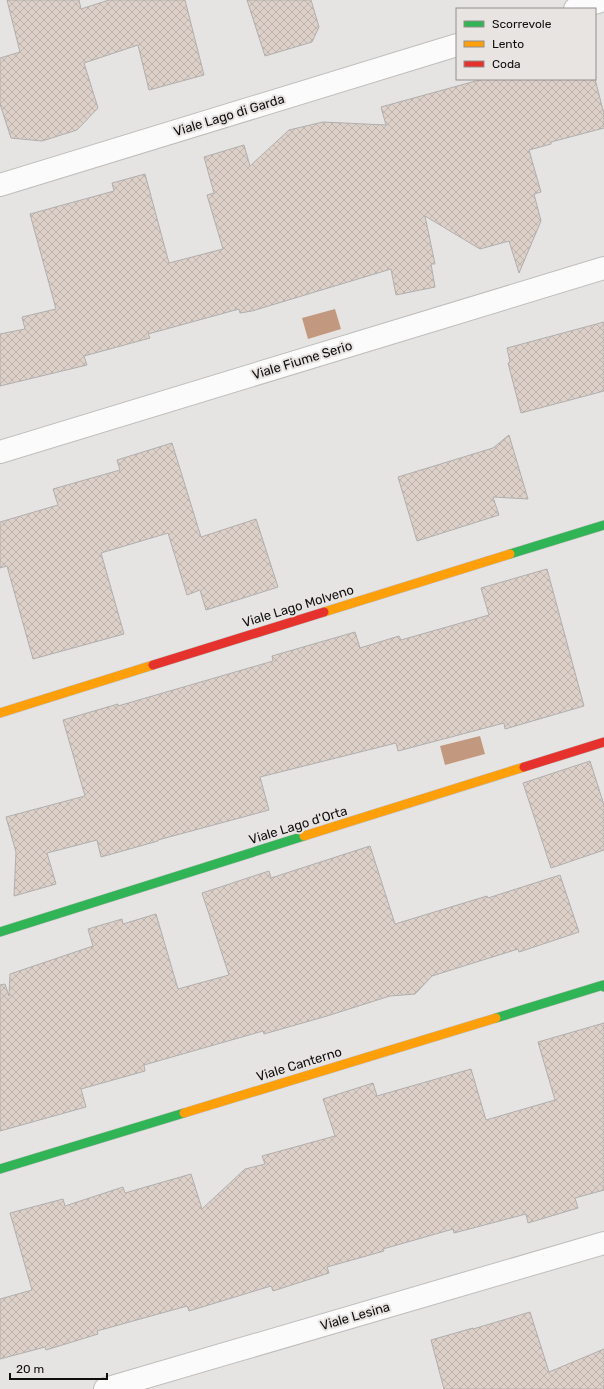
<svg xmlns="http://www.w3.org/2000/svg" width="604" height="1389" viewBox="0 0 604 1389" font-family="Rubik,sans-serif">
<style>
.water{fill:#c2997e}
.building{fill:url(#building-cross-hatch);stroke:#b0afae}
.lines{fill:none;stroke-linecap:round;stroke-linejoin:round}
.street-casing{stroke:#bfbebd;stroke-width:24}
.fast-casing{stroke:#bfbebd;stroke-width:10}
.slow-casing{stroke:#bfbebd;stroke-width:10}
.jam-casing{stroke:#bfbebd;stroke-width:10}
.street{stroke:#fbfbfb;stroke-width:22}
.fast{stroke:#30b455;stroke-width:9}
.slow{stroke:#ff9f0a;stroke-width:9}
.jam{stroke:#e5322d;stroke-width:9}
.labels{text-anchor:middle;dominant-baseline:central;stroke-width:4;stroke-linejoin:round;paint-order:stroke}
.street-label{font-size:13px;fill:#0f0e0d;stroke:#e7e4e2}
</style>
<defs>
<pattern id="building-cross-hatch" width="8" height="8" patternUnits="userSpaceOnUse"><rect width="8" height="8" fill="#ddd0c9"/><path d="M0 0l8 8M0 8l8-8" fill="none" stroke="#bcb1ab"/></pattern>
</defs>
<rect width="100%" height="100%" fill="#e6e4e3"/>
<!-- water -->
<g class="water">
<polygon points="335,309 341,329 308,339 302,318"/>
<polygon points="480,736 485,754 445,765 440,746"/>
</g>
<!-- building -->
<g class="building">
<polygon points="7,0 79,0 81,9 109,0 185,0 204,75 149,90 138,45 84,63 98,108 77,130 42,141 11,138 0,104 0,58 20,52"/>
<polygon points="247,0 311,0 319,27 312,42 265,56"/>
<polygon points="483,79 595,79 604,114 604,128 551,142 551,144 529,150 541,192 534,194 541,221 519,273 509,241 480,249 425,216 435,264 431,264 435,287 396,295 391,269 252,311 240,313 239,309 148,334 150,338 84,356 87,365 0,386 0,334 25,329 22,317 56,309 30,214 114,191 112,183 145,174 169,263 223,249 207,195 214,193 204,157 244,145 250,166 289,130 323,122 386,125 381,107"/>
<polygon points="604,322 604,391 521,413 508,363 510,362 507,348"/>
<polygon points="509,435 528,499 493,497 499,515 417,541 398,477 493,448"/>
<polygon points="172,443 201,537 256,519 278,587 206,610 200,590 187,595 168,533 101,553 124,634 33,659 7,566 0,568 0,522 58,505 53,489 120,470 117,460"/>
<polygon points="547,569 584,706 505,729 504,723 398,751 396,743 260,777 269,810 158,840 158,841 101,857 97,840 47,853 56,884 14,896 16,852 6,817 85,796 63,720 118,704 118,706 273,661 272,656 355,632 360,648 399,636 401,640 489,615 481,588"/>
<polygon points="590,761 604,805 604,850 551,868 523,783"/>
<polygon points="370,846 395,924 487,896 488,898 560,875 579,932 519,952 518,949 432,976 415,994 390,996 327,1016 264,1034 263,1031 144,1065 145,1071 81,1089 86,1107 0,1131 0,985 5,984 9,996 10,974 93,946 88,929 122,919 123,924 156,914 178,989 229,975 202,893 269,871 271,878"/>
<polygon points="604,1023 604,1190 575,1198 578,1208 528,1223 526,1214 454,1233 453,1229 383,1249 384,1251 327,1267 329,1273 273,1291 271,1286 189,1311 187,1306 97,1331 98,1334 46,1350 45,1347 0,1359 0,1299 32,1290 10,1213 63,1199 65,1206 123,1187 125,1193 191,1174 202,1209 245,1169 265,1164 262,1156 335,1136 323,1099 373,1083 377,1096 471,1069 486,1120 555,1100 538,1042"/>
<polygon points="530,1312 549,1372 604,1349 604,1389 444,1389 431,1340 473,1328 473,1329"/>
</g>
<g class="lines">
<defs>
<g id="street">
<polyline points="575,9 604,0"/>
<polyline points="0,185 457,45"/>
<polyline points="0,452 604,268"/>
<polyline points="105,1389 604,1243"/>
</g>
<g id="fast">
<polyline points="510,554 604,525"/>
<polyline points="0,932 304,836"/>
<polyline points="496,1018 603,985 604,987"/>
<polyline points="0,1169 184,1113"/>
</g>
<g id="slow">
<polyline points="324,612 510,554"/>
<polyline points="0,713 153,665"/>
<polyline points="304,836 524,767"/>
<polyline points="184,1113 496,1018"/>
</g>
<g id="jam">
<polyline points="153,665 324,612"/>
<polyline points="524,767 604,742"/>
</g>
</defs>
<!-- street casing -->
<use href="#street" class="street-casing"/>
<!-- fast casing -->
<use href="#fast" class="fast-casing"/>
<!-- slow casing -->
<use href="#slow" class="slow-casing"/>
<!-- jam casing -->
<use href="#jam" class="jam-casing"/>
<!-- street -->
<use href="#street" class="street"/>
<!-- fast -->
<use href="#fast" class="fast"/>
<!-- slow -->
<use href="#slow" class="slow"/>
<!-- jam -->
<use href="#jam" class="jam"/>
</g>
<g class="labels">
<!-- street labels -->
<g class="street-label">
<text transform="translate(229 115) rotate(-17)">Viale Lago di Garda</text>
<text transform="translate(302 360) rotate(-17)">Viale Fiume Serio</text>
<text transform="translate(298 606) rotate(-17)">Viale Lago Molveno</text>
<text transform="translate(298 825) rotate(-17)">Viale Lago d'Orta</text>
<text transform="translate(299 1064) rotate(-17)">Viale Canterno</text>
<text transform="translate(355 1316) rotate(-16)">Viale Lesina</text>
</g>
</g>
<!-- legend -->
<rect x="456" y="8" width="140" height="72" fill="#e7e4e2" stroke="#918e8d"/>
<rect x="464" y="21" width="20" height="6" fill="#30b455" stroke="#918e8d"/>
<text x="492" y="28" font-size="12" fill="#0f0e0d">Scorrevole</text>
<rect x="464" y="41" width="20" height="6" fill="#ff9f0a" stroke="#918e8d"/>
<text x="492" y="48" font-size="12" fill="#0f0e0d">Lento</text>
<rect x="464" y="61" width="20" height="6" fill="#e5322d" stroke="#918e8d"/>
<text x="492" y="68" font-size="12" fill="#0f0e0d">Coda</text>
<!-- scale -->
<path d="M10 1373v6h97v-6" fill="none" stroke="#0f0e0d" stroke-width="2"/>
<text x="16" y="1373" font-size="12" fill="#0f0e0d" stroke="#e7e4e2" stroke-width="3" paint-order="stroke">20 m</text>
</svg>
